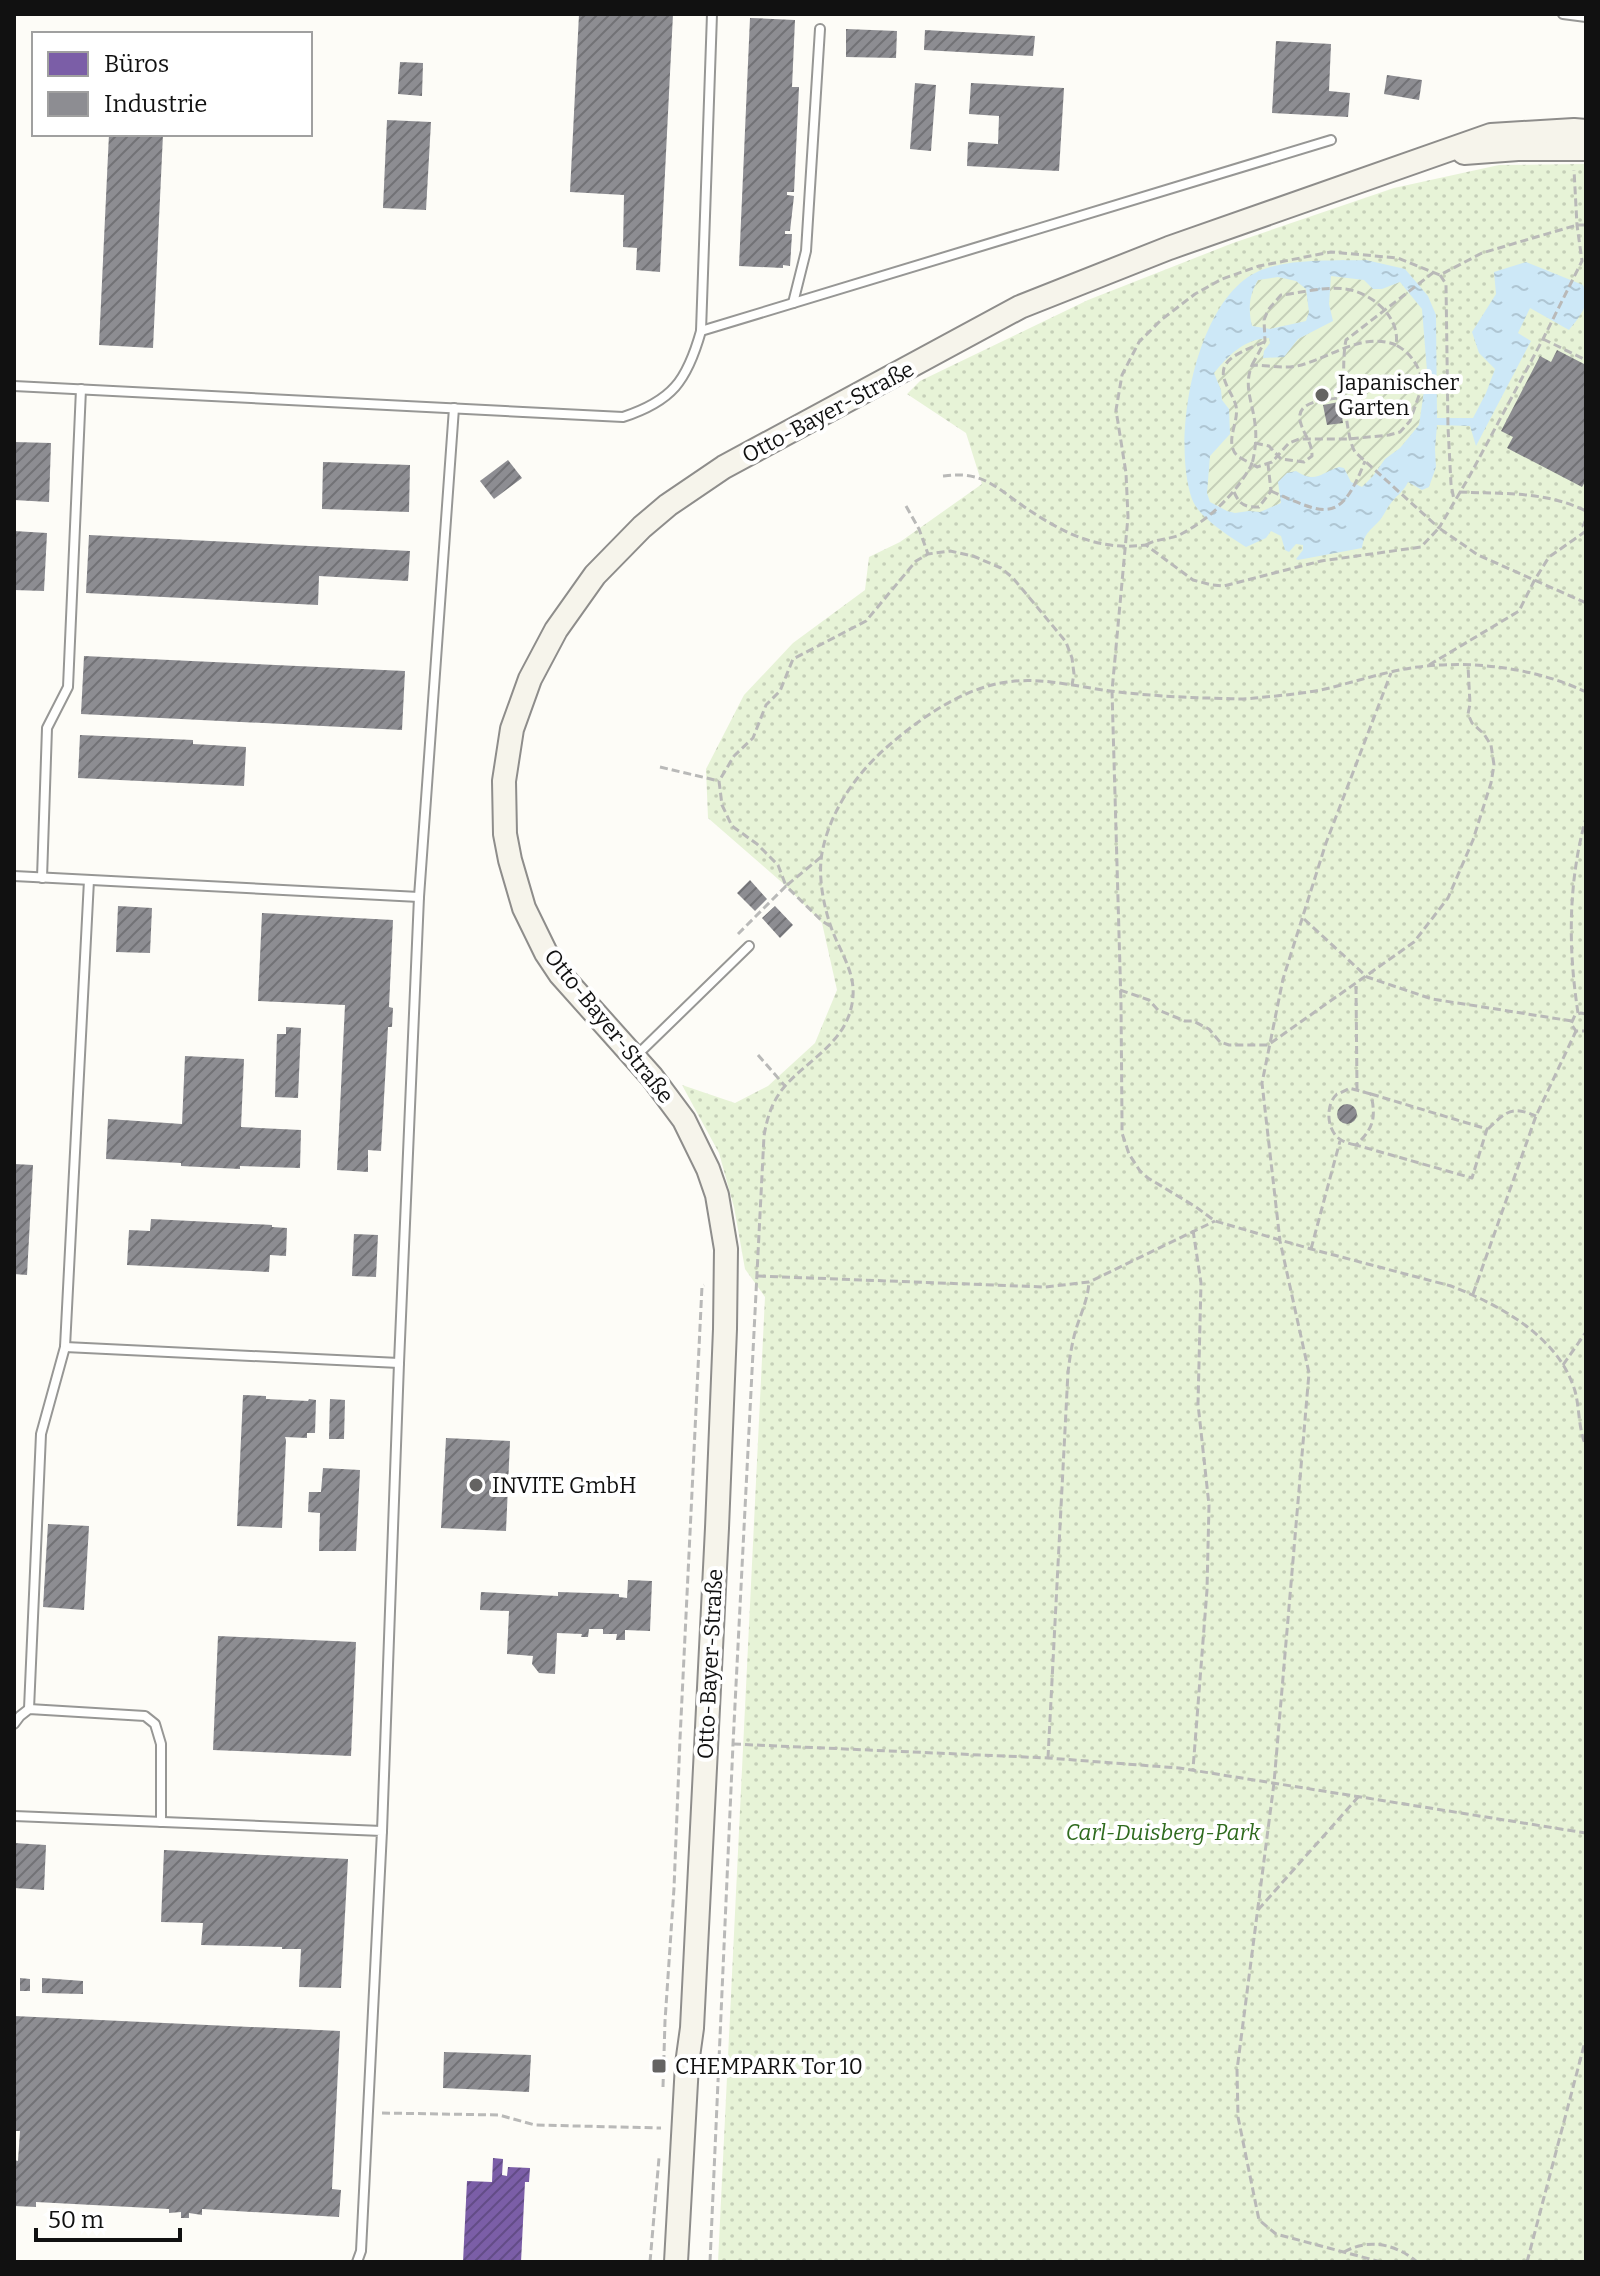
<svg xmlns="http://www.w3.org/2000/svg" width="1600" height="2276" viewBox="0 0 1600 2276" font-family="Bitter,serif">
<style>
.park{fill:url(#park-dots)}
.garden{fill:url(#garden-furrows)}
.water{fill:url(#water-ripples);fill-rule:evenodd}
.offices{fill:url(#offices-hatch)}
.industry{fill:url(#industry-hatch)}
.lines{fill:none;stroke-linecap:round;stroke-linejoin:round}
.lane-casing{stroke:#979795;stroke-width:12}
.secondary-casing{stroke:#8e8d8b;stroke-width:26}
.path{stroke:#b9b9b8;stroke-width:3;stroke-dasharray:8 4;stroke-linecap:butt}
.lane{stroke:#fffffe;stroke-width:8}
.secondary{stroke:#f6f4eb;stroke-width:22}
.poi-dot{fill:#646362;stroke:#fff;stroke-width:3}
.labels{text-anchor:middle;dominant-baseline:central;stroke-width:8;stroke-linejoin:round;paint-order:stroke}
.poi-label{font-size:22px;fill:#111;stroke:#fff;text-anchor:start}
.street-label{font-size:22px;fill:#111;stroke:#fff}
.park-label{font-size:22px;font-style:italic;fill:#2f6b1f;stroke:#fff}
</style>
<defs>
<pattern id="park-dots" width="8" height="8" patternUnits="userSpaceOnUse" patternTransform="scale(2)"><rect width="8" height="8" fill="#e7f3d7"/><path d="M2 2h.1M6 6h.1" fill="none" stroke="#c5cfb8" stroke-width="1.8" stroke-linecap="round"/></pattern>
<pattern id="garden-furrows" width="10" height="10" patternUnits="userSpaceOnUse" patternTransform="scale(2)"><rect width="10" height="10" fill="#e7f3d7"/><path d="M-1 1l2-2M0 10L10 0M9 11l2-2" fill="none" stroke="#c5cfb8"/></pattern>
<pattern id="water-ripples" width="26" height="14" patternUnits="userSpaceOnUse" patternTransform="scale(2)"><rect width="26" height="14" fill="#cde8f7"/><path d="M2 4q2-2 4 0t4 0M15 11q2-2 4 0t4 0" fill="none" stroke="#afc6d3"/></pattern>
<pattern id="offices-hatch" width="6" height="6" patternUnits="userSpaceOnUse" patternTransform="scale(2)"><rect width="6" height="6" fill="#7b5ea7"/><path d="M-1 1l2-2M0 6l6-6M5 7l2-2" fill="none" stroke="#634c87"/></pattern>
<pattern id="industry-hatch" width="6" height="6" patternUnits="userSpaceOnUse" patternTransform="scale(2)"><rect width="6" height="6" fill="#8d8d92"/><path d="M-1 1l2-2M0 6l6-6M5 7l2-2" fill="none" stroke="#727276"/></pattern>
</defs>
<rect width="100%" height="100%" fill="#fdfcf7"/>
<!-- park -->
<polygon class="park" points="1586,164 1586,2262 718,2262 765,1297 745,1269 734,1207 719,1153 682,1085 735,1103 768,1086 815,1043 837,990 822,923 786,886 708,818 706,769 744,695 793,643 865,590 869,557 900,542 982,484 966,433 907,394 920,381 1088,300 1233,243 1394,188 1499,165"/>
<!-- garden -->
<g class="garden">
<path d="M 1331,275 L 1364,280 L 1382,289 L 1399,282 L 1422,309 L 1427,371 L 1419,425 L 1400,448 L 1385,459 L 1362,487 L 1351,482 L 1344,468 L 1323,474 L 1317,478 L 1304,476 L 1296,471 L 1278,490 L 1282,503 L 1260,512 L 1249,511 L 1235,513 L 1227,512 L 1209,501 L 1207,493 L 1210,456 L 1222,400 L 1221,390 L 1214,373 C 1230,354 1242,340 1269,338 L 1270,343 L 1283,357 L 1298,339 L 1333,321 L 1329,304 Z"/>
<path d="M 1278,277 L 1296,281 L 1306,289 L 1309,312 L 1306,321 L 1270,329 L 1252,326 C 1248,309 1250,295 1258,280 Z"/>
</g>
<!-- water -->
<path class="water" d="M 1366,260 L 1405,269 L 1428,296 L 1436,315 L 1437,418 L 1473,418 L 1486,393 L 1495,369 L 1479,353 L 1472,332 L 1496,294 L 1494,272 L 1526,262 L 1583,285 C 1591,305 1581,315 1569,330 L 1530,308 L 1518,333 L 1531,341 L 1476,446 L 1470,426 L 1437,425 L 1435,449 L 1436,467 L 1429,487 L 1422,490 L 1408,482 C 1404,491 1397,495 1391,503 C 1387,508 1384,515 1380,520 C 1371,530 1364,533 1362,548 L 1298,560 L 1296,559 L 1303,550 L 1303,545 L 1296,544 L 1289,552 L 1285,550 L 1281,536 L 1271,531 L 1266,538 L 1246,547 C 1229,536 1199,518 1192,499 C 1171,439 1195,301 1257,272 C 1286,258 1333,261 1366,260 ZM 1331,276 L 1364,280 L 1373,289 L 1382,289 L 1400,282 L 1422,309 L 1427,371 L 1419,425 L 1400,448 L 1385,459 L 1373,476 L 1362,487 L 1351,482 L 1344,468 L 1339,467 C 1320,473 1316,484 1296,471 L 1287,473 L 1278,482 L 1281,503 L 1260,512 L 1249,511 L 1235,513 L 1227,511 L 1210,502 L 1207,493 L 1210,456 L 1230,434 L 1229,409 L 1222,400 L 1221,390 L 1214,373 C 1229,355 1244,339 1269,338 L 1270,343 L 1264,351 L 1263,358 L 1284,357 L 1298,339 L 1333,321 L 1329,304 ZM 1278,277 L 1296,281 L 1306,289 L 1309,312 L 1306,321 L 1270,329 L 1252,326 C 1248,309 1249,295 1258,280 Z"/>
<!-- offices -->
<polygon class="offices" points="493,2158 503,2159 502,2175 507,2176 508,2167 530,2168 529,2182 525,2182 521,2262 463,2262 467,2181 492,2182"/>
<!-- industry -->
<g class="industry">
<polygon points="579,14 673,14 660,272 636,270 637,248 623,247 624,195 570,192"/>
<polygon points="750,18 795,20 792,87 799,87 794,192 787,192 787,195 794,196 790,231 785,231 785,234 792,234 790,266 783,265 783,268 739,266"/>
<polygon points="846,29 897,31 896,58 846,57"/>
<polygon points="925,30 1035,36 1033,56 924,50"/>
<polygon points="1276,41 1331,44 1329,91 1350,93 1348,117 1272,113"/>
<polygon points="400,62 423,63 422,96 398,94"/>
<polygon points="1387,75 1422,80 1419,100 1384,94"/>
<polygon points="915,83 936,85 931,151 910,149"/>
<polygon points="971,83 1064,88 1059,171 967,166 968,142 998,144 999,116 969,114"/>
<polygon points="387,120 431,122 426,210 383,208"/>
<polygon points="109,134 163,134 153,348 99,345"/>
<polygon points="1557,350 1586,365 1586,480 1582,487 1507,448 1513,437 1501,431 1540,356 1551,362"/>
<polygon points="1339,402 1343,423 1327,425 1323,405"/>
<polygon points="14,442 51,443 49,502 14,500"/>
<polygon points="508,460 522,478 494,499 480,481"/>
<polygon points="323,462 410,465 409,512 322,509"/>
<polygon points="14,531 47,533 44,591 14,590"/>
<polygon points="89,535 410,551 408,581 319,576 318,605 86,593"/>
<polygon points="84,656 405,671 402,730 81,714"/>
<polygon points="80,735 193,740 193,744 246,747 244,786 78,778"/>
<polygon points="750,880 767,899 755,911 737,893"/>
<polygon points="118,906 152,908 150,953 116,952"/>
<polygon points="775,906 793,925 780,938 762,918"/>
<polygon points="262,913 393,920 389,1007 393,1008 392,1027 388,1027 381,1151 368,1150 368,1172 337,1170 345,1005 258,1001"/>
<polygon points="286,1027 301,1028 298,1098 275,1097 277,1034 286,1034"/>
<polygon points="185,1056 244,1059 241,1127 301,1130 300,1168 240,1166 240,1169 181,1166 181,1163 106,1159 108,1119 182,1124"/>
<circle cx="1347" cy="1114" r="10"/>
<polygon points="14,1164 33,1165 27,1275 14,1274"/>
<polygon points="151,1219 272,1225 272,1227 287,1228 286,1256 270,1255 269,1272 127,1265 129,1230 150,1231"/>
<polygon points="354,1234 378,1235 376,1277 352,1276"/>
<polygon points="243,1395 266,1396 266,1399 308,1401 309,1399 316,1400 315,1433 307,1433 307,1438 285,1437 286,1440 282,1528 237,1526"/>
<polygon points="330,1399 345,1400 344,1439 329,1439"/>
<polygon points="446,1438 510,1441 506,1531 441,1528"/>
<polygon points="323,1468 360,1470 356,1551 319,1551 320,1513 308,1512 309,1492 321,1492"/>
<polygon points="48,1524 89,1526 84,1610 43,1607"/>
<polygon points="628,1580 652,1581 650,1631 625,1630 625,1640 616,1640 617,1634 603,1634 603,1629 589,1629 588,1637 581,1637 582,1634 557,1633 555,1674 539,1673 532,1664 533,1656 507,1654 509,1611 480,1610 481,1592 558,1596 558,1592 619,1594 619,1597 627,1598"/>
<polygon points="218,1636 356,1642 351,1756 213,1750"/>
<polygon points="14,1843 46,1845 44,1890 14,1888"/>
<polygon points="164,1850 348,1859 341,1988 299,1987 301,1949 282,1949 282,1947 201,1945 203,1923 161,1922"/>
<polygon points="20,1978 30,1979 30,1991 20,1991"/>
<polygon points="42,1978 83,1981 83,1994 42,1993"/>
<polygon points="14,2016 340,2031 332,2189 341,2190 339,2217 202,2209 202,2215 189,2213 189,2218 181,2218 181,2212 169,2213 169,2209 36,2202 36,2207 14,2206 14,2160 18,2161 20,2131 14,2131"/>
<polygon points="444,2052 531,2055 529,2092 443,2088"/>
</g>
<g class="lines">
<defs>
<g id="lane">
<polyline points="1563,14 1586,17"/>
<polyline points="793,303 806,251 820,29"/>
<polyline points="701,331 1331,140"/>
<path d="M 14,386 L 623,417 C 672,401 687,381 701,331 L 712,14"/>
<polyline points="14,876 419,897"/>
<polyline points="42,878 47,728 68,687 81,389"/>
<polyline points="635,1057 749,946"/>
<polyline points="65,1347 399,1363"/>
<polyline points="29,1709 41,1434 65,1347 89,880"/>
<polyline points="14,1724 20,1716 29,1709 145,1716 155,1724 161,1744 161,1822"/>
<polyline points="14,1816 382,1831 361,2251 357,2262"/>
<polyline points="382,1831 399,1363 419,897 454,408"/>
</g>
<g id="secondary">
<polyline points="1464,153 1518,149 1586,149"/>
<polyline points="676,2262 687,2064 692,2028 717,1528 725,1329 726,1249 717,1195 708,1169 684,1120 652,1077 560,974 546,953 524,908 510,860 505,834 504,781 512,729 530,679 556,630 595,575 642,527 668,505 724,467 1020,307 1169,248 1491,135 1574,130 1586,131"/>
</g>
</defs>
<!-- lane casing -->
<use href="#lane" class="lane-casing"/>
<!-- secondary casing -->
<use href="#secondary" class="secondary-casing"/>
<!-- path -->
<g class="path">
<path d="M 1586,225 L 1577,225 L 1482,253 L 1440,275 L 1398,258 L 1331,252 L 1259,266 L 1222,279 L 1195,294 L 1161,320 L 1139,342 L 1122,375 L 1116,410 L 1126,473 L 1128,517 L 1112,691 L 1121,1003 L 1122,1122 L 1122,1133 L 1129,1154 L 1140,1171 L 1148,1178 L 1196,1207 L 1215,1221 L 1311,1249 L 1451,1286 C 1500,1305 1559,1337 1575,1391 C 1580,1410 1578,1428 1586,1446"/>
<path d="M 1434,272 L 1346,340 C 1341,361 1344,434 1355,452 L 1439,528 L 1469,477 L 1543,339 L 1582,261 L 1577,225 L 1574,170"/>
<polyline points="1440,275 1446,284 1448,427 1451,484 1454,500"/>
<polyline points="1543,339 1586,360"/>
<path d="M 1252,365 L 1265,341 L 1264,320 L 1268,310 L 1281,295 C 1301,293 1325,286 1345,289 C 1371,292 1401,317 1396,345 C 1411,353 1420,367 1423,384 L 1410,421 L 1400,432 L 1389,435 L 1349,439 L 1299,439 L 1289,443 L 1272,462 L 1257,467 L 1252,464 C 1255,452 1257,438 1255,424 C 1253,403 1243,387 1252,365 C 1267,365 1283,369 1297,366 C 1329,359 1362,331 1396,345"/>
<path d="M 1255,443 L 1269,446 L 1281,459 L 1304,462 L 1312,456 C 1312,442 1305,437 1301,424 C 1292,399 1330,400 1345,397"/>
<path d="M 943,476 C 954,475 964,474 975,477 C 993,482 1007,495 1023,506 C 1063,533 1097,551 1146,545 L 1193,580 L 1212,585 L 1224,586 L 1321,561 L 1421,547 L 1439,528 L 1478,555 L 1586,603"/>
<path d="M 1271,491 C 1326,515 1340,525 1365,461"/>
<path d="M 1234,492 C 1240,505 1244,507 1259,507 L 1271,491 L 1268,464"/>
<path d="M 1459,492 C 1502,494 1546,491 1586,511"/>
<polyline points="906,506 919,529 928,554"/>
<polyline points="1586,519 1583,526 1586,527"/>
<path d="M 1146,545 C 1157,538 1172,540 1183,533 C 1211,518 1237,492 1252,464 C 1245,460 1235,457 1233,449 C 1228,436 1239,420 1236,406 C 1233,393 1217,377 1226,364 C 1232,354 1253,347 1264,342"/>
<polyline points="1429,665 1519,611 1534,581 1549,557 1586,531"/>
<polyline points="660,767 719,781"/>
<polyline points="821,857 786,886 778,865 757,844 732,826 722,805 719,781 734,756 753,738 766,705 780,691 793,659 866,621 916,561 928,554 950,551 973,556 1001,568 1013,578 1066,642 1072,658 1074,674 1072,685"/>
<polyline points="1304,919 1367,977 1432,999 1572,1021"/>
<polyline points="738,934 786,886 822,921 830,926"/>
<polyline points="1356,986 1357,1090"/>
<polyline points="1120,990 1149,1000 1158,1010 1185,1021 1193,1021 1209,1029 1220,1042 1229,1045 1268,1045 1414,942 1448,898 1473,840 1491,783 1494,765 1491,745 1484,734 1472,723 1468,714 1470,704 1468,666"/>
<path d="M 1578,1013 C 1568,948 1568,882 1586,818"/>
<polyline points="1586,1014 1581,1013 1575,1015 1571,1024 1576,1031 1586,1031"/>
<polyline points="758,1055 785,1086"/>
<path d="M 1371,1094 L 1487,1129 L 1472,1178 L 1356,1145 C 1374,1128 1376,1118 1371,1094 Z"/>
<path d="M 1488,1129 C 1506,1112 1511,1105 1536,1116"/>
<path d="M 1356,1145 C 1351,1144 1347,1143 1343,1141 C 1327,1134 1324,1106 1337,1094 C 1338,1094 1349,1089 1349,1088 L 1371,1094"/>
<polyline points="1193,1230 1201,1283 1198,1404 1209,1505 1207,1590 1193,1769"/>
<polyline points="1311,1249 1340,1141"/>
<polyline points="758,1276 1045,1287 1089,1282 1215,1221"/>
<polyline points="1473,1294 1536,1116 1576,1031"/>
<polyline points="1563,1365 1586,1332"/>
<polyline points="733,1744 1048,1758 1179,1768 1586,1833"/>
<path d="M 1048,1758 L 1068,1372 C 1070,1357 1072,1341 1077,1326 C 1082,1311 1088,1298 1089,1282"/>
<polyline points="1258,1910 1359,1796"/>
<polyline points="663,2087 665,2021 674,1888 680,1739 702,1286 704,1285"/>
<polyline points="382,2113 499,2115 535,2125 661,2128"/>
<path d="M 1344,2252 C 1369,2238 1396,2244 1417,2262"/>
<polyline points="650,2262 659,2158"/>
<path d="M 710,2262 L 733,1744 L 764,1136 C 767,1118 772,1101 785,1086 C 809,1059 845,1043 852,1004 C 858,973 839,952 830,924 C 823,903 818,875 822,853 C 830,811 856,774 887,747 C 918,720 956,693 996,684 C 1035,675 1072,686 1110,691 C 1142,695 1174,697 1206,698 C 1222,698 1239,700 1255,698 C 1276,696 1299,694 1321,690 C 1356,682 1391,669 1427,666 C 1479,661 1538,669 1586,692"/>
<polyline points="1381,2262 1276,2234 1259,2220 1238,2117 1237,2070 1274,1783 1309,1373 1280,1241 1262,1083 1283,979 1326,843 1391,673"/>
<polyline points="1527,2262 1586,2038"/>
</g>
<!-- lane -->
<use href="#lane" class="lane"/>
<!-- secondary -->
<use href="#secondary" class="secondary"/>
</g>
<!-- markers -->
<g class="poi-dot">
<circle cx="1322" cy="395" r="8"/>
<circle cx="476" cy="1485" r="8"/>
<rect x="651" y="2058" width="16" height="16" rx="4"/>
</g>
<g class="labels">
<!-- poi labels -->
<g class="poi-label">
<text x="1338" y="382">Japanischer<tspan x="1338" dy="25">Garten</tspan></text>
<text x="492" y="1485">INVITE GmbH</text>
<text x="675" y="2066">CHEMPARK Tor 10</text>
</g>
<!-- street labels -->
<g class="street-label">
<text transform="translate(828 412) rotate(-28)">Otto-Bayer-Straße</text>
<text transform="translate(609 1026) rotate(51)">Otto-Bayer-Straße</text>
<text transform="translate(710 1664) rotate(-87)">Otto-Bayer-Straße</text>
</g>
<!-- park labels -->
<g class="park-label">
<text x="1163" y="1832">Carl-Duisberg-Park</text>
</g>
</g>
<!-- border -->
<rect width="1600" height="2276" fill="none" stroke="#111111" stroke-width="32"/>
<!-- legend -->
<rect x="32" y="32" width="280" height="104" fill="#ffffff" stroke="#a0a0a0" stroke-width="2"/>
<rect x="48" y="52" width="40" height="24" fill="#7b5ea7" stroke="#a0a0a0" stroke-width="2"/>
<text x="104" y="72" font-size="24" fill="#111111">Büros</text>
<rect x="48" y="92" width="40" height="24" fill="#8d8d92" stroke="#a0a0a0" stroke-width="2"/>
<text x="104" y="112" font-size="24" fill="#111111">Industrie</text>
<!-- scale -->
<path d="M36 2228v12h144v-12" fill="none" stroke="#111111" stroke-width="4"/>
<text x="48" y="2228" font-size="24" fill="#111111" stroke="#ffffff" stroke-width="6" paint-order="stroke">50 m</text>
</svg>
